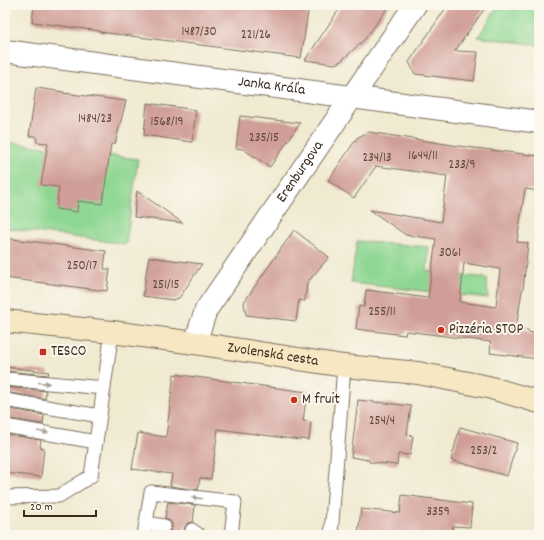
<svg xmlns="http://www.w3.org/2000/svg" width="544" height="540" viewBox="0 0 544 540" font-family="Dekko,sans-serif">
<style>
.green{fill:#8ed792;stroke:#648058}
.building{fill:#d09e98;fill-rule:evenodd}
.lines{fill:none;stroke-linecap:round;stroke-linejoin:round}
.lane-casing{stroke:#7a6d5d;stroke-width:15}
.street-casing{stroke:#7a6d5d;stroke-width:24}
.secondary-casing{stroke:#7a6d5d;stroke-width:24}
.lane{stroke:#fff;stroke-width:13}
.street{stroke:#fff;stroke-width:22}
.secondary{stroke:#f7e8c3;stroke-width:22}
.oneway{fill:#a79f9a}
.poi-dot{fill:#c8321e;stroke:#fbf7ec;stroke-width:1.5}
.labels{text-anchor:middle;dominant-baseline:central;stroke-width:4;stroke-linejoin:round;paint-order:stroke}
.number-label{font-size:13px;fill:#60473c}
.street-label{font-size:15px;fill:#3b2a1e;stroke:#fbf7ec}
.poi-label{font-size:15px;fill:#3b2a1e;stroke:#fbf7ec;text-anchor:start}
</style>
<rect width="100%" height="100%" fill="#fbf7ec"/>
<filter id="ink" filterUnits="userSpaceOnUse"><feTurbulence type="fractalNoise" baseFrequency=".025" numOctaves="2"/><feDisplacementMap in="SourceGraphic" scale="8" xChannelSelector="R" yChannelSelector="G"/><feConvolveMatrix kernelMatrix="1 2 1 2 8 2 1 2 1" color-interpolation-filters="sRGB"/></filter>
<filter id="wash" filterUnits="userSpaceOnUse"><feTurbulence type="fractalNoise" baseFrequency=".012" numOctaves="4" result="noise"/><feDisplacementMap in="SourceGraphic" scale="16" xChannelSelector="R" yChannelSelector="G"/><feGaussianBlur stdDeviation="0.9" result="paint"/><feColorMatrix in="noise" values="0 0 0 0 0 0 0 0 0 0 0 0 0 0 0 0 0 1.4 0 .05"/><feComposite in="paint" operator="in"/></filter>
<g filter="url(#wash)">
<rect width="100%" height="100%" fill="#f0ead1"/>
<!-- green -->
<g class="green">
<polygon points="499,5 539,5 539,45 478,37"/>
<polygon points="5,142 138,159 126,244 5,228"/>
<polygon points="357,241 429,247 427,271 487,278 488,298 351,283"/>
</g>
<g id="blocks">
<!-- building -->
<g class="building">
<polygon points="34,5 309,5 301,58 100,32 100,31 32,22"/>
<polygon points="342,5 390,5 365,39 341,61 335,64 305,60"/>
<polygon points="448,5 487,5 455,51 478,52 474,81 415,74 409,62"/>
<polygon points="36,88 64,92 63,93 126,101 115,144 111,144 104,193 102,204 78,201 77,212 56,209 59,187 41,185 48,143 37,142 36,136 29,136"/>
<polygon points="147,103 196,110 192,142 144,135"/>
<polygon points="240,116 300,123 270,167 243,149 236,148"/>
<path d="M 368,132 L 459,146 L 539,156 L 539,191 L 525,189 L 517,242 L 528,243 L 523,290 L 522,290 L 516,329 L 528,330 L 528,332 L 539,334 L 539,359 L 490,353 L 491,342 L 406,331 L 405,335 L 356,329 L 359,306 L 364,307 L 366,290 L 428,298 L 436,239 L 406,235 L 370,210 L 441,222 L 447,176 L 376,166 L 354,198 L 328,181 L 357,138 ZM 464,263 L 500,269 L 496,307 L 460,302 Z"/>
<polygon points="137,191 183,223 134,217"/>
<polygon points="294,230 329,257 307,283 305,301 299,300 296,321 246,315 244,302"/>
<polygon points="5,238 106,251 104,269 110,269 107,291 5,278"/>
<polygon points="149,257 202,264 179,298 173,300 143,296 147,267"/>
<polygon points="5,367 49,372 48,375 5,371"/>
<polygon points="174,374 307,392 303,421 311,422 309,440 300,439 300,440 218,429 211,479 200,478 198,490 170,486 172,474 132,469 138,433 166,437"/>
<polygon points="5,387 46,391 45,399 5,392"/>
<polygon points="358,400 411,406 407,435 413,436 410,455 398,454 397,465 369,462 369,460 351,457"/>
<polygon points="5,408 44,415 43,424 5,418"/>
<polygon points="460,427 517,443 507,476 451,460"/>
<polygon points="5,434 41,440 40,447 44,448 41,477 5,473"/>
<polygon points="402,495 472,504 470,527 453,526 452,535 358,535 361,509 400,513"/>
<polygon points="168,502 195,505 193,522 188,523 186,525 184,529 185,533 186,535 162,535 163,534 166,534 170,531 172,527 172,524 169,520 165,518"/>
</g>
</g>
</g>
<g filter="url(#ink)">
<use href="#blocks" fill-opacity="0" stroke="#7a6d5d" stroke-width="1"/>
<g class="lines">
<defs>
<g id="lane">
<polyline points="5,379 104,388"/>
<polyline points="5,400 100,416"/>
<polyline points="5,426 96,442"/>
<polyline points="5,497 59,496 91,476 112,332"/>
<polyline points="146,523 164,526"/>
<polyline points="192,530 199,535"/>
<polyline points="144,535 151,492 235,502 231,535"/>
<polyline points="331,535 344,366"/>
</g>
<g id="street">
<path id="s1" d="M 5,51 L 539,122"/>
<path id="s2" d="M 195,343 L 206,310 L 415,5"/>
</g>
<g id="secondary">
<path id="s3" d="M 5,321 L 112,332 L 195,343 L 344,366 L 418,373 L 488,387 L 539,402"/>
</g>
</defs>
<!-- lane casing -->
<use href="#lane" class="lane-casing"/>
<!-- street casing -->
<use href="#street" class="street-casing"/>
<!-- secondary casing -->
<use href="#secondary" class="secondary-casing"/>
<!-- lane -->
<use href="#lane" class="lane"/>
<!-- street -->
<use href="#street" class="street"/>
<!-- secondary -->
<use href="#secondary" class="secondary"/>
</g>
<!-- one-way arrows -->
<defs><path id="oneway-solid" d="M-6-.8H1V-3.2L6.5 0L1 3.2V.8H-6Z"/></defs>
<g class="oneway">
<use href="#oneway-solid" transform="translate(44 383) rotate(5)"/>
<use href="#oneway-solid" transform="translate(43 432) rotate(10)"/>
<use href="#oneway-solid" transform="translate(197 498) rotate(-173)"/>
</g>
</g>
<!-- markers -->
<g class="poi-dot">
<circle cx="441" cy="330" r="4"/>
<rect x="39" y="348" width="8" height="8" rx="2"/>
<circle cx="294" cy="400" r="4"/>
</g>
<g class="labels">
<!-- number labels -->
<g class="number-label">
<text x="199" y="32">1487/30</text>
<text x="256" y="35">221/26</text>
<text x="95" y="119">1484/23</text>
<text x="167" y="122">1568/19</text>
<text x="264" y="138">235/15</text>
<text x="423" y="156">1644/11</text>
<text x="377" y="158">234/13</text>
<text x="462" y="165">233/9</text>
<text x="450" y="253">3061</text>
<text x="82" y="266">250/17</text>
<text x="166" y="285">251/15</text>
<text x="382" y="312">255/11</text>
<text x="382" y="421">254/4</text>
<text x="484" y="451">253/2</text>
<text x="438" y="512">3359</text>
</g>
<!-- street labels -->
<g class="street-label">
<text stroke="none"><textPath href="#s1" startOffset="269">Janka Kráľa</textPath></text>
<text stroke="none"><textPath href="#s2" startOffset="202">Erenburgova</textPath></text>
<text stroke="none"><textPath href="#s3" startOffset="270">Zvolenská cesta</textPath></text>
</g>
<!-- poi labels -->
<g class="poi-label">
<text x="449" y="330">Pizzéria STOP</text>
<text x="51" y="352">TESCO</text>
<text x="302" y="400">M fruit</text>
</g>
</g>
<!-- margin -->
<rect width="544" height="540" fill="none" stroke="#fbf7ec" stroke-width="20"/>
<!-- scale -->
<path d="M24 510v6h72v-6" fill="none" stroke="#3b2a1e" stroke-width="2"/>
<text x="30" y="510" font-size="12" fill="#3b2a1e" stroke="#fbf7ec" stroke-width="3" paint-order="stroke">20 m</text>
</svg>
